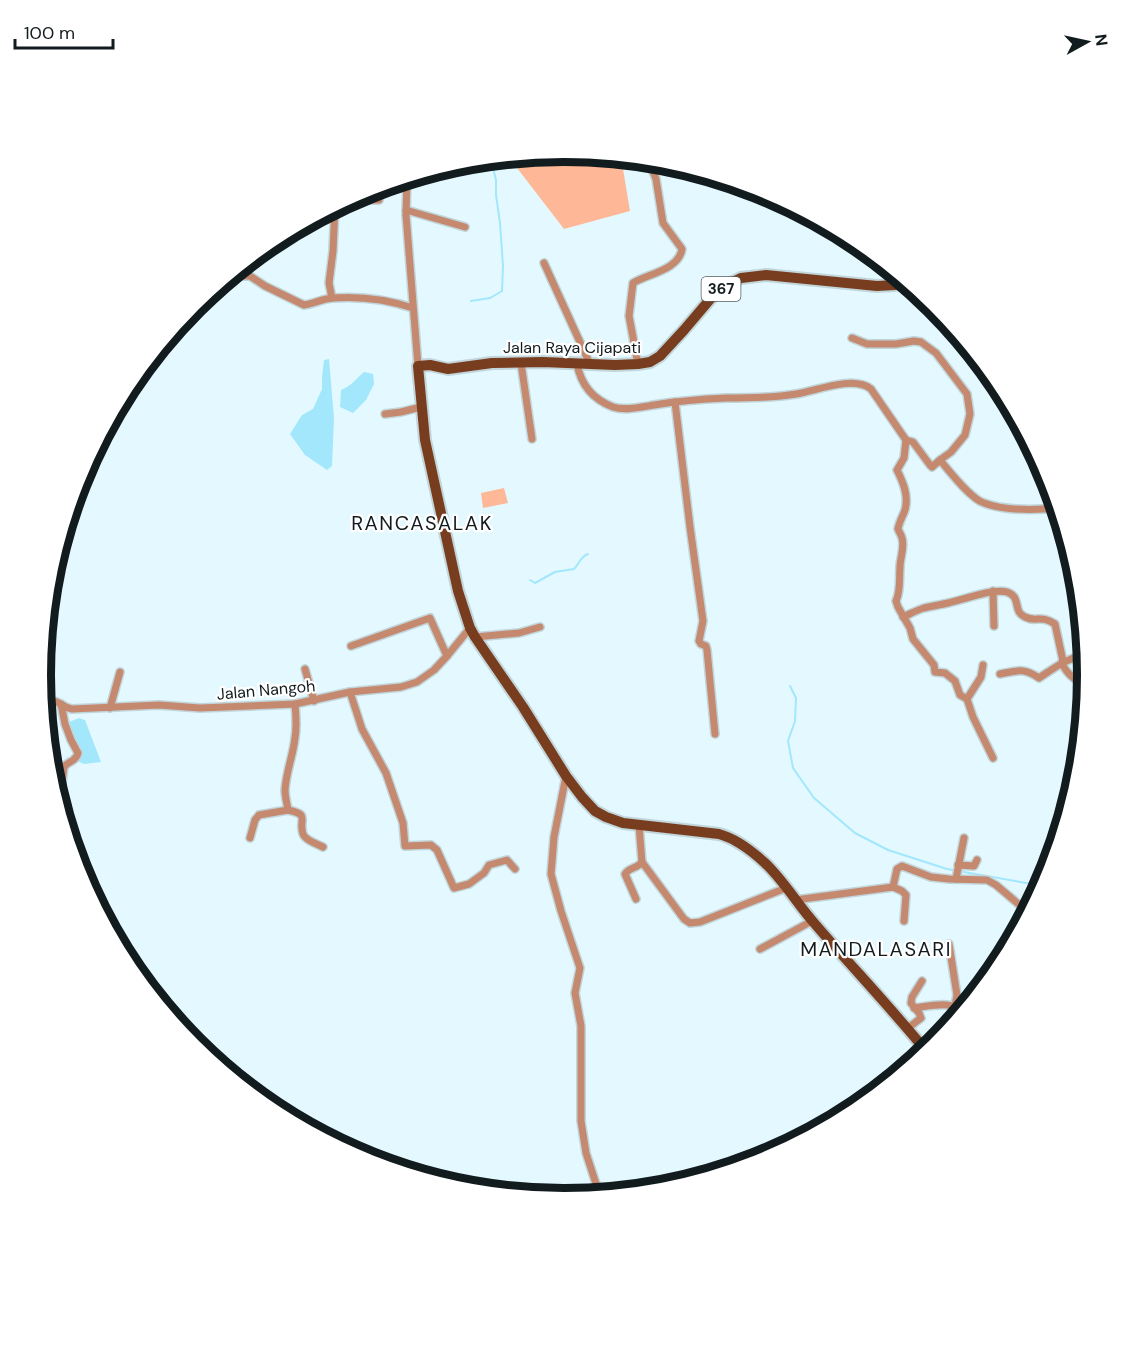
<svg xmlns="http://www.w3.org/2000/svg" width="1129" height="1350" viewBox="0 0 1129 1350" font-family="'DM Sans',sans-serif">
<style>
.green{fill:#feb897}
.water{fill:#a2e7fb}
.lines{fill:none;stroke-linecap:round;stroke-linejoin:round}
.stream{stroke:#a2e7fb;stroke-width:2}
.minor-casing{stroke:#c2d5db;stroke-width:10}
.primary-casing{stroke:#c2d5db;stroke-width:14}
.minor{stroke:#c4896e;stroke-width:7}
.primary{stroke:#783d1f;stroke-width:10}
.labels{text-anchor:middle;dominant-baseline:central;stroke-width:4.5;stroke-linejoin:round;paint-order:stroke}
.shield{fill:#fff;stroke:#595f62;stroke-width:1.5}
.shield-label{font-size:15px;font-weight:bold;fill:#121b1e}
.street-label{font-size:16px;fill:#121b1e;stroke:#fff}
.quarter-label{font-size:20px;letter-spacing:1.5px;fill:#121b1e;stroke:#fff}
.rim{fill:none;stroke:#121b1e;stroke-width:8}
</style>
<rect width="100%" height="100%" fill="#e3f9ff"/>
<!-- green -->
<g class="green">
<polygon points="565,151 621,157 630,211 564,229 514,164 514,156"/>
<polygon points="504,488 508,503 483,508 481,493"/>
</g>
<!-- water -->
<g class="water">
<polygon points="329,359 334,418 332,466 327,470 305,455 290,434 302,415 313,409 322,389 322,377 324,360"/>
<path d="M 364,372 L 373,374 L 374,384 L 366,400 L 353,413 L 340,407 L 341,390 C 351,386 356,379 364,372 Z"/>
<polygon points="79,718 85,720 101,762 84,764 77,761 69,722"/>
</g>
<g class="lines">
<!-- stream -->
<g class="stream">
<polyline points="471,301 490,298 502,291 503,266 500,223 496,195 496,180 492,164 487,159"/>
<path d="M 530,580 L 535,583 L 555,572 L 574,569 C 579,564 580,557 588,554"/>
<polyline points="790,686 796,698 795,721 788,741 793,768 814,798 855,833 888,850 947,869 1032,884 1042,888"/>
</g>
<defs>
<g id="minor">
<path d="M 633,158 L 634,160 L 652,169 L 656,179 L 663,223 L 682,249 C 679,270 647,274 633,283 L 629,316 L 638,364"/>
<polyline points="407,178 406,215 418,366"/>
<polyline points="347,200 379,200"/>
<polyline points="406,210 465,227"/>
<polyline points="544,263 590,364"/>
<path d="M 228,276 L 250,276 L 265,286 L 304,305 C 313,304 322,299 332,298 C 359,296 386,299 413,308"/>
<polyline points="332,298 329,283 333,251 335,206"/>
<polyline points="852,338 867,344 896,344 914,341 921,342 936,353 967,394 970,414 965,435 951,452 940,460"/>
<polyline points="521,363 532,439"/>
<path d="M 577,364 C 581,385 592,399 613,407 C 625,411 642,407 654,405 C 678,401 703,399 727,398 C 750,398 773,398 796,394 C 816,391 853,375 871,389 L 906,440 L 913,442 L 930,465 L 932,467 L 940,460 C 949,471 971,499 984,503 C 1005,511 1037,510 1059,508"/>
<polyline points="675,402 690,527 703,621 699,641 701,644 706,646 707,650 715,734"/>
<polyline points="385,414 401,412 421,407"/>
<path d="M 906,440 L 904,458 L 897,470 C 903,482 909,496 905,510 C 903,516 899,522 898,529 C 899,532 901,534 902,538 C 905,547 900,558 900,567 C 899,579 901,590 896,601 L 898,607 L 910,628 L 913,639 L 934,665 L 935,672 L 945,673 L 955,681 L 960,695 L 967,699 L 973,717 L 993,758"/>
<polyline points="993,591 994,626"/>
<path d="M 903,617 C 910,614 917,610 924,608 C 932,606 940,605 948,603 C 963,600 993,588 1007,592 C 1022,597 1012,611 1025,617 C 1037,623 1040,614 1055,624 L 1063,661"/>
<polyline points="475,637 519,633 540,627"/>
<polyline points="351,646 430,618 447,656"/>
<path d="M 1062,662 C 1065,674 1078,681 1087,688"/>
<polyline points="305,669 314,701"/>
<path d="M 1000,674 C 1017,671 1023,667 1039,678 C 1057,666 1066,659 1086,654"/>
<polyline points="350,692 362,729 386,773 403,823 405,846 431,845 437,850 454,888 469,884 484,873 489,865 507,860 515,869"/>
<polyline points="967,699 981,677 983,665"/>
<path d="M 43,703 C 58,696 59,707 72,709 L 159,705 L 200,708 L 295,704 L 350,692 L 401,687 L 417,682 L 434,670 L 447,656 L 470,628"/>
<path d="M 295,704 C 296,715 297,727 295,738 C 293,756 286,772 285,790 C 285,797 287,803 288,810 C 311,815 298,819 303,834 C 305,840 317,844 323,847"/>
<polyline points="110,708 120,672"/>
<polyline points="566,776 554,837 551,874 561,911 580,968 575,993 581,1026 581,1121 586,1153 600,1196"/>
<path d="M 59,805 L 64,767 C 68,761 76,762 78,753 L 71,740 L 65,724 L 61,704"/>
<polyline points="250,838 255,820 259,815 288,810"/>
<polyline points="642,862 684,919 690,923 700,922 786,888"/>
<polyline points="958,865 974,866 977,860"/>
<polyline points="956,879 964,838"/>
<path d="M 636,899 L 625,874 C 628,868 638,868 642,862 L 639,825"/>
<polyline points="795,900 893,887"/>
<polyline points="904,921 906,895 902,891 893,887 897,869 902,866 931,877 949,879 987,880 996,885 1029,913"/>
<polyline points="949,944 957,995 955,1006"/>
<polyline points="760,949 812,921"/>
<path d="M 914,1008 C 930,1006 948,1001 962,1010"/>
<polyline points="908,1028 921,1018 919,1013 911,1003 912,997 922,981"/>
<polyline points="470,1190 471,1189"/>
</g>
<path id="primary" d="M 908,282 L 895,285 L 877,286 L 766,275 L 741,278 L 725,286 L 712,297 L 684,330 L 660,356 L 650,362 L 638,364 L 615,365 L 543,362 L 492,363 L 448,369 L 430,365 L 418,366 L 425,440 L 458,591 L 470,628 L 475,637 L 523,707 L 566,776 L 582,797 L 595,811 L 606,817 L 623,823 L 719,834 C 737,839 752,851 765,863 C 784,881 798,905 815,924 C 852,967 891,1008 927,1052"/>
</defs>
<!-- minor casing -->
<use href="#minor" class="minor-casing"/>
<!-- primary casing -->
<use href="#primary" class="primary-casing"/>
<!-- minor -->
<use href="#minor" class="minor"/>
<!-- primary -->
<use href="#primary" class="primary"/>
</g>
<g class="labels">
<!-- shield labels -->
<rect class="shield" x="701.5" y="277" width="39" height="24" rx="4.5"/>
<g class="shield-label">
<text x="721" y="289">367</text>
</g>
<!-- street labels -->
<g class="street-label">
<text x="572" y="347">Jalan Raya Cijapati</text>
<text transform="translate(266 690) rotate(-5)">Jalan Nangoh</text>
</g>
<!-- quarter labels -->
<g class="quarter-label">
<text x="422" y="523">RANCASALAK</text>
<text x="876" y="949">MANDALASARI</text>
</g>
</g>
<!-- crop -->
<path d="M0 0H1129V1350H0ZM51 675a513 513 0 1 1 1026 0a513 513 0 1 1-1026 0Z" fill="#fff" fill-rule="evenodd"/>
<path class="rim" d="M51 675a513 513 0 1 1 1026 0a513 513 0 1 1-1026 0Z"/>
<!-- north arrow -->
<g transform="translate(1087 42) rotate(82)" stroke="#ffffff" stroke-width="4.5" paint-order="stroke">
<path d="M0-4.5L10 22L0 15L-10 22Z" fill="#121b1e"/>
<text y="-9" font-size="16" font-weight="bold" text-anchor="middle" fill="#121b1e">N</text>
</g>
<!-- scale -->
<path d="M15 39v9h98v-9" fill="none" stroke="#121b1e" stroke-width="3"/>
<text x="24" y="39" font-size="18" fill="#121b1e" stroke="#ffffff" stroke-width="4.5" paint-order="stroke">100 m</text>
</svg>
